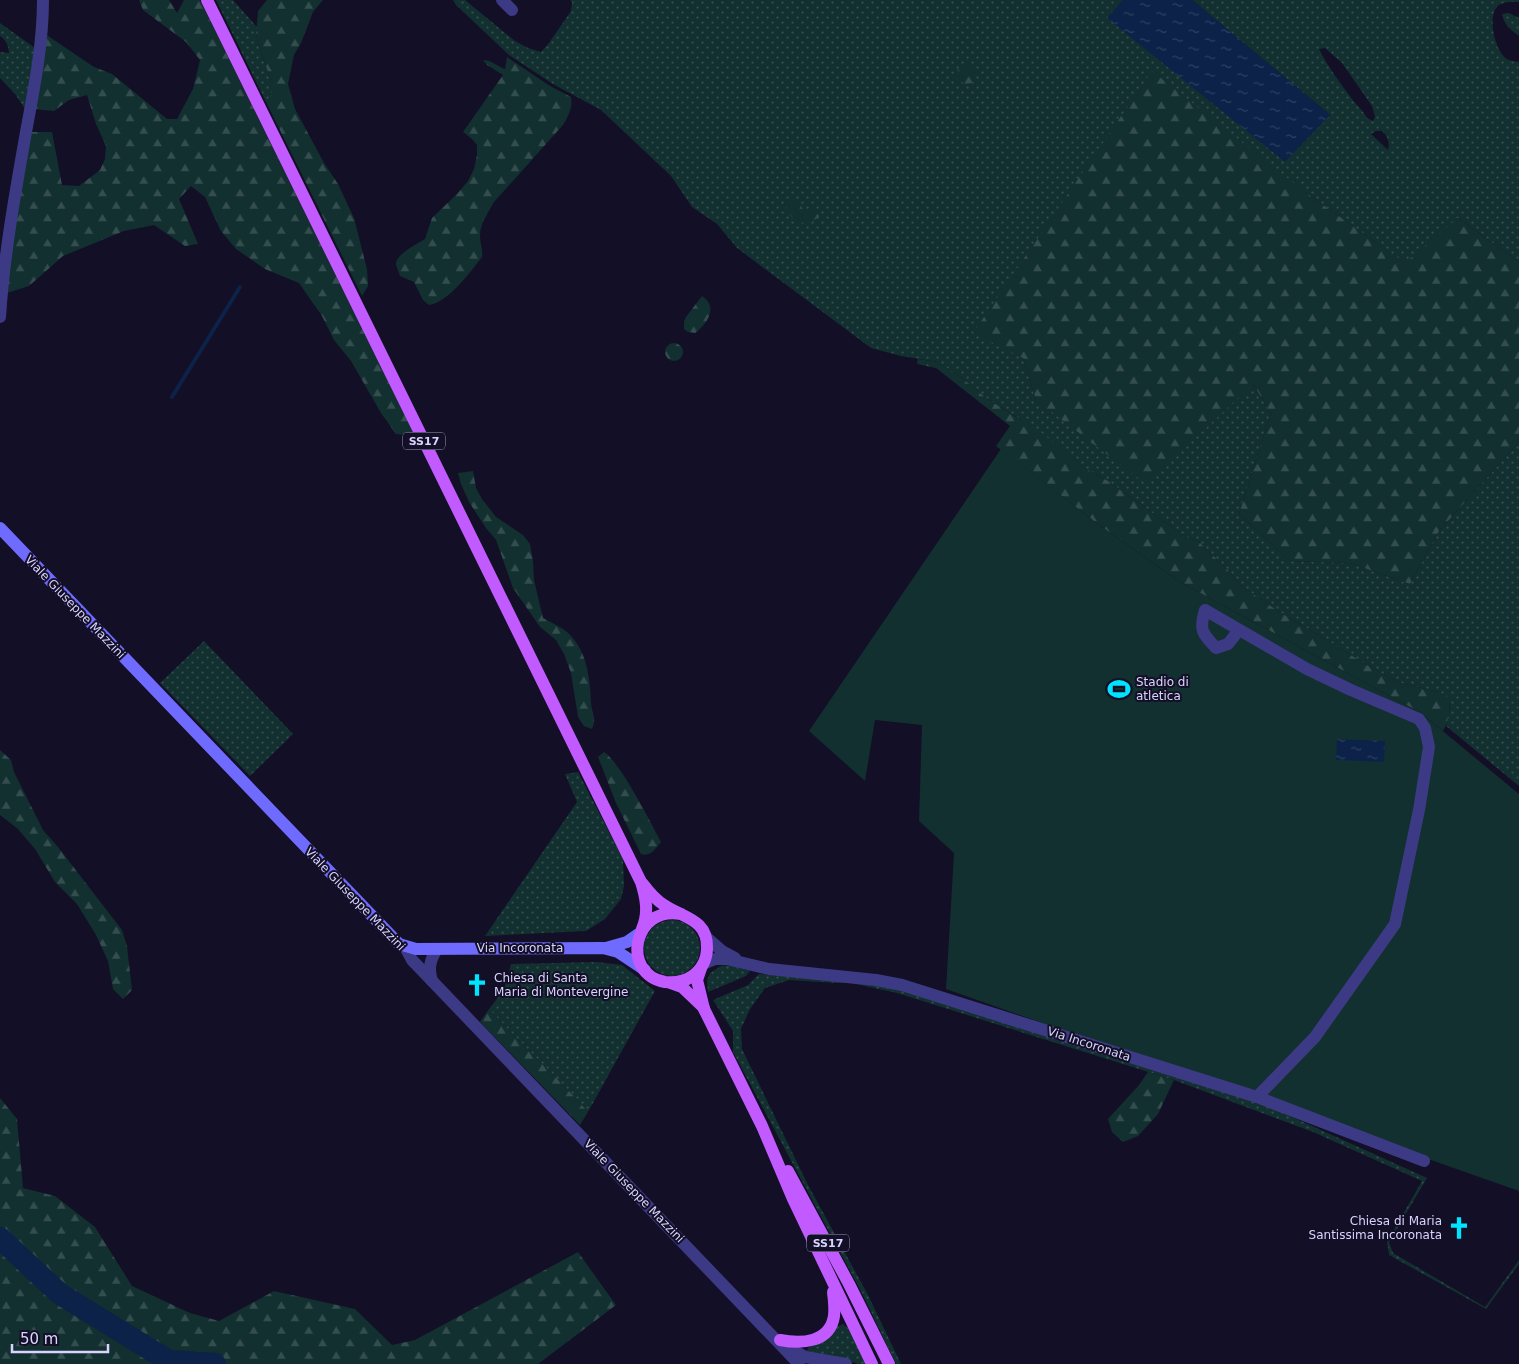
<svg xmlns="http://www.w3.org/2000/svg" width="1519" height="1364" viewBox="0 0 1519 1364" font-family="'DejaVu Sans',sans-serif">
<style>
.grass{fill:url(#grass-dots);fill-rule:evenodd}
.forest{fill:url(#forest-firs)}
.garden{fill:#12302f}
.water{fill:url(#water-ripples)}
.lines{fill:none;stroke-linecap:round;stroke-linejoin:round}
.stream{stroke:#0c2248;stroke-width:4}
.river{stroke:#0c2248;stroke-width:22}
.minor{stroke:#3d3a85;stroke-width:12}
.secondary{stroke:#6f6bff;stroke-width:12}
.primary{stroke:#c25bff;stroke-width:12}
.labels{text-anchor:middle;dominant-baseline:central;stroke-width:4;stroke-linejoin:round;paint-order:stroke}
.shield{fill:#130f26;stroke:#9e99be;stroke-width:1}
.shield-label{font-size:11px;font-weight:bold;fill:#d9d4ff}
.street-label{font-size:12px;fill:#d9d4ff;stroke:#130f26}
.poi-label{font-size:12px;fill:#d9d4ff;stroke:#130f26;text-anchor:start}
</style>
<defs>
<pattern id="grass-dots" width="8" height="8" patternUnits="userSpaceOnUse" patternTransform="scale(1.25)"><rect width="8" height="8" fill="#12302f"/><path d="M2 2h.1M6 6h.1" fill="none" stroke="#344d4e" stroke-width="1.8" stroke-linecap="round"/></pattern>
<pattern id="forest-firs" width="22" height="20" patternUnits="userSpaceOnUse" patternTransform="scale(1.25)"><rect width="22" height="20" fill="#12302f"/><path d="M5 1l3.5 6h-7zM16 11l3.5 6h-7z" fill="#344d4e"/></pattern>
<pattern id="water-ripples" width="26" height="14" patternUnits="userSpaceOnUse" patternTransform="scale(1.25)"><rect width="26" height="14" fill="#0c2248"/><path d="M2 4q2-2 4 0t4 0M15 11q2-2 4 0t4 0" fill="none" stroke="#2f4163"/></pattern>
</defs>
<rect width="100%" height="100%" fill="#130f26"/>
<!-- grass -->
<g class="grass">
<polygon points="216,0 233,0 257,27 256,36 272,84 272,93 267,104"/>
<path d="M 453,0 L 465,0 L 515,41 L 528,48 L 541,52 L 549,43 L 571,11 L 572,2 L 570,0 L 1123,0 L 1108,18 L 1285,161 L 1330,115 L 1192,0 L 1519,0 L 1519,2 C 1513,2 1505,1 1499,5 C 1486,14 1495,52 1507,59 C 1510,61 1516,61 1519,62 L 1519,262 L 1458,218 L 1406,264 L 1305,192 L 1023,358 L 1036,400 L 1253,384 L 1271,413 L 1239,514 L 1290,561 L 1350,563 L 1410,584 L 1439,531 L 1519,442 L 1519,786 L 1446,726 L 1450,708 L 1450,697 L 1438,692 L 1400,683 L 1370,667 L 1322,637 L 1278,611 L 1240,585 L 1227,569 L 1199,542 L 1186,537 L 1108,481 L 1085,468 L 1017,417 L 986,398 L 961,377 L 938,362 L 901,356 L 871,348 L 737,248 L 717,224 L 692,207 L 671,176 L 601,110 L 553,84 L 509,55 L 456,5 ZM 1325,48 L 1342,63 L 1365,96 L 1372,106 L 1375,117 L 1373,121 L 1367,118 C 1363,110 1357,106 1352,99 C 1341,84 1328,67 1319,49 ZM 1376,131 L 1382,131 C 1388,137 1390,142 1388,150 L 1371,134 Z"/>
<path d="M 1509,13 L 1519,18 L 1519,36 C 1511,30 1504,25 1502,14 Z"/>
<path d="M 0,23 L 35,48 L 27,112 L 15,94 L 0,78 L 0,52 L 9,53 C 8,45 7,41 0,36 Z"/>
<polygon points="204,641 293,734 250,776 160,683"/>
<polygon points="578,772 623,859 624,886 621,899 605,919 586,931 485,936 577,802 565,774"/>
<circle cx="672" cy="948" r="28"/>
<path d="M 597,962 L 622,965 L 655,991 L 588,1112 C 557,1076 521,1045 489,1009 L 504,990 L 511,964 Z"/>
<polygon points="730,965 750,971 746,976 708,992 707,981 710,973 721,966"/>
<polygon points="759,974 847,981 899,990 1270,1107 1427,1178 1391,1239 1389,1242 1393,1253 1485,1307 1519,1260 1519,1264 1486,1309 1389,1255 1387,1242 1422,1181 1313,1132 1174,1080 897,993 847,982 837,983 789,980 765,988 750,1009 741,1029 742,1049 807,1183 868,1295 901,1364 896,1364 862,1293 733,1052 733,1031 713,1000 748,985"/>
<path d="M 843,1324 L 849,1329 L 866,1364 L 858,1364 L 851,1361 L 805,1353 C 813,1340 829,1329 843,1324 Z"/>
</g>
<!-- forest -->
<g class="forest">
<polygon points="139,0 169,0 177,13 184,0 200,0 415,436 396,434 381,413 351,361 334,340 322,316 299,283 265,269 236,249 221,231 205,197 191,186 179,199 198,244 185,246 154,225 124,231 63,256 29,286 7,293 9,249 30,132 52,132 62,185 79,186 100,170 105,159 106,146 96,124 87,95 69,100 54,111 33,109 45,34 94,67 112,74 167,119 177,119 193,89 200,60 186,42 143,10"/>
<polygon points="267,0 323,0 313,12 301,43 294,55 288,84 295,109 324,163 338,184 354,218 367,269 368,286 362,296 267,104 272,93 272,84 256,36 258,11"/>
<path d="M 507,57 L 550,86 L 571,97 C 573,108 568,116 563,125 L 494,202 C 488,213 480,223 480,236 C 480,243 483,249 482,257 C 470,272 449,302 429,305 L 423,300 L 414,282 L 400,276 C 399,272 396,267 396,263 C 397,254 417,244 425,239 L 432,218 L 458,193 L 468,181 L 474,169 L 477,155 L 477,145 L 472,139 L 463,132 L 503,75 L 487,65 L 483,60 C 492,60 496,66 505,69 Z"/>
<path d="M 963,64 L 973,66 C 977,72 977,78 972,83 L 965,84 L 956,78 L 958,69 Z"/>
<polygon points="1152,71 1305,192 1405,263 1458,218 1519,262 1519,442 1439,531 1410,584 1350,563 1290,561 1239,514 1271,413 1253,384 1146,484 1036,400 1023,358 973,333"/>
<path d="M 789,198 L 799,202 L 802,208 L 805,211 L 814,209 L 819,211 L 819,217 L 811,222 L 798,223 C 790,217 787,210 785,200 Z"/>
<path d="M 702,296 C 719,307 707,324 695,333 L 688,332 L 684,329 L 684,322 L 686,317 Z"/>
<circle cx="674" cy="352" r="9"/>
<path d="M 918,359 L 938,362 L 961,377 L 986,398 L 1042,433 L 1085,468 L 1108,481 L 1186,537 L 1199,542 L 1227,569 L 1240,585 L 1278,611 L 1322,637 L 1370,667 L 1400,683 L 1438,692 L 1450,697 C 1450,709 1449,721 1443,731 L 1421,713 L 1180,582 L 1099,525 L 996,446 L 1010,426 L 936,368 L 917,364 Z"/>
<path d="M 473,471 L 476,488 L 482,499 L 496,517 L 523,535 L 530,544 L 533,561 L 534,580 L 543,618 C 550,622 557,625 563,629 C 587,646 590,677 591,703 C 592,715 597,717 592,729 L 584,726 L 578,717 L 571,673 L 564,654 L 556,640 L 540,627 L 513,588 L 496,540 L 486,528 L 469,502 L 461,484 L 458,473 Z"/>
<polygon points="0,750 11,760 14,772 43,830 58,847 122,930 127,946 132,990 123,999 113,989 108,961 96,935 77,904 55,882 35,849 18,829 0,815"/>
<path d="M 604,752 C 620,762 651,823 661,842 C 655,849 651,857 641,854 L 616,803 L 598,757 Z"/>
<path d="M 489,1009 C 521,1045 557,1076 588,1112 L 580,1125 L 480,1022 Z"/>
<polygon points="1148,1072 1174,1080 1158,1114 1138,1136 1123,1142 1112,1132 1108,1119 1139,1085"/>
<polygon points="0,1098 17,1119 23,1188 55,1196 95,1227 132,1286 190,1313 219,1321 274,1291 355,1309 392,1345 415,1340 578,1252 616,1305 538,1364 0,1364"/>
</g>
<!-- garden -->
<polygon class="garden" points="1001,449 1099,525 1180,582 1421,713 1519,794 1519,1191 946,989 954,853 919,821 922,725 875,720 865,781 809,731"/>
<!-- water -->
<g class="water">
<polygon points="1123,0 1192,0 1330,115 1285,162 1107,18"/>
<polygon points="1337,739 1385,741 1384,762 1336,760"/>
</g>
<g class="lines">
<!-- stream -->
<polyline class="stream" points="172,397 240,287"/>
<!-- river -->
<polyline class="river" points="0,1238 60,1294 169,1361 215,1364"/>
<!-- minor -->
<g class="minor">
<polyline points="502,0 512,10"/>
<path d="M 0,317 C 4,255 15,194 26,132 C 34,89 43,44 43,0"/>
<path d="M 1239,630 L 1228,644 L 1216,648 C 1202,633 1199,630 1205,610 L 1307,669 L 1351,690 L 1419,719 L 1425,728 L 1429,747 L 1419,810 L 1395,924 L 1315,1037 L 1257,1097"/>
<polyline points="706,937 722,951 735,958"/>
<polyline points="405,947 412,960 799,1364"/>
<polyline points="703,964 715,959 727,959 769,969 876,980 902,985 1257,1097 1424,1161"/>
<path d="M 432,981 C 428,968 430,960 437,949"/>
<polyline points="790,1348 805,1357 846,1364"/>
</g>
<!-- secondary -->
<g class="secondary">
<polyline points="0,528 399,944 416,949 603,948 618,952 645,970"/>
<polyline points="606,948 627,942 640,933"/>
</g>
<!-- primary -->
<g class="primary">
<path d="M 207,0 L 641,882 C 646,898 649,913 642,929"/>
<path d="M 643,884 C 649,892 656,900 664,905 C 683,918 708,919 707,948 C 707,960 701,971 691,977 C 683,982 674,983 665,982 C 620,974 633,905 681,914"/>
<polyline points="701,968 697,980 704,1009 762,1126 793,1199 872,1364"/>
<polyline points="671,983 682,987 704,1008"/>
<polyline points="788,1171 849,1284 889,1364"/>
<path d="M 780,1340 C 801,1344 830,1343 834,1316 C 835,1308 834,1300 833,1292"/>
</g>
</g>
<!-- icons -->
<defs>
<symbol id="stadium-bare" viewBox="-9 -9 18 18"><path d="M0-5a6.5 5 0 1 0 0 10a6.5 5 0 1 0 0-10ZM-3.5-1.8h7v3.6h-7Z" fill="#00e5ff" stroke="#130f26" stroke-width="2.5" paint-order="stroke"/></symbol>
<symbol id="church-bare" viewBox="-9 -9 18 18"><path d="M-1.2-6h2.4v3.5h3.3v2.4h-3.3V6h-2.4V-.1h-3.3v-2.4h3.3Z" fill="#00e5ff" stroke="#130f26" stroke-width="2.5" paint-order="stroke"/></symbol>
</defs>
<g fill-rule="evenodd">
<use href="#stadium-bare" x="1103" y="673" width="32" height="32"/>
<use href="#church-bare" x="461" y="969" width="32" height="32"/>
<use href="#church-bare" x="1443" y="1212" width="32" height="32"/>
</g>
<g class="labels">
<!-- shield labels -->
<g class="shield">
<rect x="403" y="432.5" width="42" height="17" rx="4"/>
<rect x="807" y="1234.5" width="42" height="17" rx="4"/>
</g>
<g class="shield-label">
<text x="424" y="441">SS17</text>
<text x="828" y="1243">SS17</text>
</g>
<!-- street labels -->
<g class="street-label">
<text transform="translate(75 607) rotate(46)">Viale Giuseppe Mazzini</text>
<text transform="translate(355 899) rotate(46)">Viale Giuseppe Mazzini</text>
<text x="520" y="948">Via Incoronata</text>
<text transform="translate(1089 1044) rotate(18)">Via Incoronata</text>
<text transform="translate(634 1191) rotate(46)">Viale Giuseppe Mazzini</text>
</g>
<!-- poi labels -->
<g class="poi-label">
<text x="1136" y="682">Stadio di<tspan x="1136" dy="14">atletica</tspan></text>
<text x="494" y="978">Chiesa di Santa<tspan x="494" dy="14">Maria di Montevergine</tspan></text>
<text x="1442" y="1221" text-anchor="end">Chiesa di Maria<tspan x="1442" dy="14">Santissima Incoronata</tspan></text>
</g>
</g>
<!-- scale -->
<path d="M12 1344v8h96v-8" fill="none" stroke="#d9d4ff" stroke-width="2.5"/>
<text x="20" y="1344" font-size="15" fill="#d9d4ff" stroke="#130f26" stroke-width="4" paint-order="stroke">50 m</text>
</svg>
